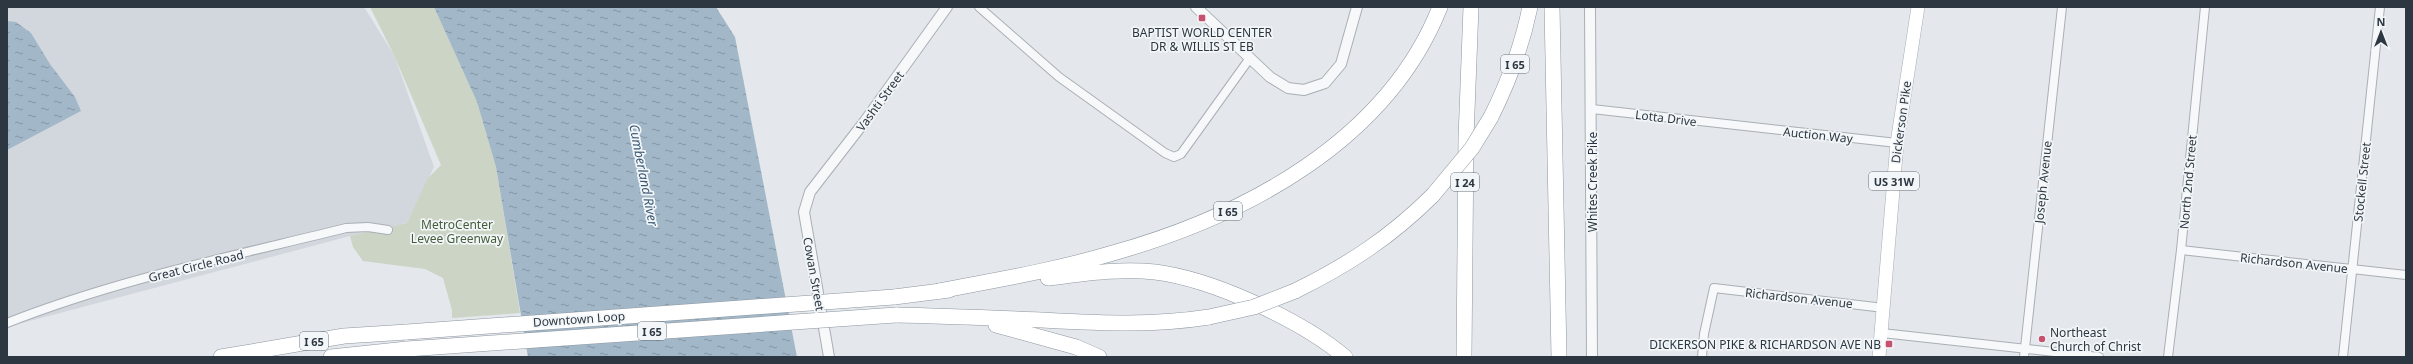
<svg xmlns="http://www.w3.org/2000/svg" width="2413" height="364" viewBox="0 0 2413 364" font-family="'Noto Sans',sans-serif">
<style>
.built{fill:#d2d7dd}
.green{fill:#cbd4c5}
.water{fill:url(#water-ripples)}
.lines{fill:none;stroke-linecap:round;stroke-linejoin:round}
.minor-casing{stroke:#a9afb5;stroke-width:10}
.tertiary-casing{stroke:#a9afb5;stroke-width:12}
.primary-casing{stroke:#a4adb6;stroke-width:14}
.motorway-casing{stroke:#8c96a1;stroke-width:16}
.minor{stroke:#f6f8f9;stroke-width:8}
.tertiary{stroke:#f6f8f9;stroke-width:10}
.primary{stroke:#fff;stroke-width:13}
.motorway{stroke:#fff;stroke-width:15}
.motorway-bridge-casing{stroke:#8c96a1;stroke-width:16;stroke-linecap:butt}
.motorway-bridge{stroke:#fff;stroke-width:15}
.poi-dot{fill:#c65270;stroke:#f3f6f8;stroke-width:1.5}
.labels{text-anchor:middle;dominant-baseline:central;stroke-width:3.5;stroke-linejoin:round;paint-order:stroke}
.shield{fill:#f3f6f8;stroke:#687079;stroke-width:1}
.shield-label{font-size:11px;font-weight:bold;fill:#2c3742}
.poi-label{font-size:12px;fill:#2c3742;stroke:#f3f6f8}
.street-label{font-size:12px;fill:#2c3742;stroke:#f3f6f8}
.park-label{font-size:12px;fill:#455d3b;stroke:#f3f6f8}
.water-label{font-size:13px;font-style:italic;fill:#395974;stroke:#f3f6f8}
</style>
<defs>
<pattern id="water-ripples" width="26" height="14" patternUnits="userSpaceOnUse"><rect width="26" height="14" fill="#a2b8c8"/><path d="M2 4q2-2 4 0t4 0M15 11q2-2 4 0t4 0" fill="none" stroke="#8496a4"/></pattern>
</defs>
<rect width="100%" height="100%" fill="#e4e7eb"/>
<!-- built -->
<polygon class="built" points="7,7 364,7 394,55 434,167 407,223 350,236 7,327"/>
<!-- green -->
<polygon class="green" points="370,7 434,7 477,102 496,167 520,313 452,318 452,310 443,278 425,269 363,261 353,247 350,236 407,223 428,178 441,165 394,55"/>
<!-- water -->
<g class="water">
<polygon points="434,7 716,7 735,37 797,357 528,357 496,167 477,102"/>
<polygon points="7,21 16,22 31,33 50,64 75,97 81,111 7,150"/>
</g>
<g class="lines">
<defs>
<g id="minor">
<polyline points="979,7 1059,77 1165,153 1174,157 1181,154 1250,58"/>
<polyline points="1592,109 1897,143"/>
<polyline points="2181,250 2406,275"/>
<path d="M 7,323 C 116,280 233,256 346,228 L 368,227 L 388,230"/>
<polyline points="1882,333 2099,357"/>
<polyline points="1702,357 1704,334 1714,288 1884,308"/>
<polyline points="2024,357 2062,7"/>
<polyline points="2168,357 2181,250 2205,7"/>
<polyline points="2343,357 2380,7"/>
</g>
<g id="tertiary">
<polyline points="1196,7 1270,77 1288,88 1304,90 1325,83 1341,64 1357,7"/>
<polyline points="1590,7 1592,357"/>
<polyline points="829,357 804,212 810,192 865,121 947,7"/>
</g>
<polyline id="primary" points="1879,357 1897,143 1918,7"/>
<g id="motorway">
<polyline points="1552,7 1559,357"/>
<path d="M 1491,117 C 1509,81 1522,46 1530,7"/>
<path d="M 1048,278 C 1083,274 1119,268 1155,272 C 1212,279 1301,320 1345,357"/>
<path d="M 939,291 C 997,280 1056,270 1113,253 C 1245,216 1387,141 1440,7"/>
<path d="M 1295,291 C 1348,265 1391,237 1433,195"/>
<polyline points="894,297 949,290"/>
<path d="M 896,315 C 945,316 993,318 1042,320 C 1100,323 1152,326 1209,317"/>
<polyline points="996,325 1076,347 1099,357"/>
<polyline points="221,357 344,336 407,332"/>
<polyline points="331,357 407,349"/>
<polyline points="1464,357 1466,138 1471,7"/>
</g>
</defs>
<!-- minor casing -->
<use href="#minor" class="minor-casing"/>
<!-- tertiary casing -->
<use href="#tertiary" class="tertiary-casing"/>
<!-- primary casing -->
<use href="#primary" class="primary-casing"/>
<!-- motorway casing -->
<use href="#motorway" class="motorway-casing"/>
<!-- minor -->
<use href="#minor" class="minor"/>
<!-- tertiary -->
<use href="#tertiary" class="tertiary"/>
<!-- primary -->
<use href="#primary" class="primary"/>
<!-- motorway -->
<use href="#motorway" class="motorway"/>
<defs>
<g id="motorway-bridge">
<polyline points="1433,195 1472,148 1491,117"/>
<polyline points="1209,317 1254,307 1295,291"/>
<polyline points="407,332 894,297"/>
<polyline points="407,349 896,315"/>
</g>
</defs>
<!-- motorway-bridge casing -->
<use href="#motorway-bridge" class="motorway-bridge-casing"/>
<!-- motorway-bridge -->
<use href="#motorway-bridge" class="motorway-bridge"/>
</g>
<!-- markers -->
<g class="poi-dot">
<rect x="1198" y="14" width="8" height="8" rx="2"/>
<circle cx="2042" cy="339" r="4"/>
<rect x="1885" y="340" width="8" height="8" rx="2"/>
</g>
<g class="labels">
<!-- shield labels -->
<g class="shield">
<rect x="1501" y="55" width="28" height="18" rx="3"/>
<rect x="1869" y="172" width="50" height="18" rx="3"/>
<rect x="1451" y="173" width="28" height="18" rx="3"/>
<rect x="1214" y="202" width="28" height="18" rx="3"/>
<rect x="638" y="322" width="28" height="18" rx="3"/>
<rect x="300" y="332" width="28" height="18" rx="3"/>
</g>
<g class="shield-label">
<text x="1515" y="64">I 65</text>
<text x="1894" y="181">US 31W</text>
<text x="1465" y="182">I 24</text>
<text x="1228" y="211">I 65</text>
<text x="652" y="331">I 65</text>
<text x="314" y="341">I 65</text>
</g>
<!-- poi labels -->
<g class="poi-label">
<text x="1202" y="32">BAPTIST WORLD CENTER<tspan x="1202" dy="14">DR &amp; WILLIS ST EB</tspan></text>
<text x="2050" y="332" text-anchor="start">Northeast<tspan x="2050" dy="14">Church of Christ</tspan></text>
<text x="1881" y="344" text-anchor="end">DICKERSON PIKE &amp; RICHARDSON AVE NB</text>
</g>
<!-- street labels -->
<g class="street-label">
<text transform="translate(880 101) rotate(-54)">Vashti Street</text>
<text transform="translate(1666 118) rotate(7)">Lotta Drive</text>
<text transform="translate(1901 122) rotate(-82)">Dickerson Pike</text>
<text transform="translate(1818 135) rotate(6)">Auction Way</text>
<text transform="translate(1592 182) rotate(-90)">Whites Creek Pike</text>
<text transform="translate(2043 182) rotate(-84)">Joseph Avenue</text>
<text transform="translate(2188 182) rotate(-85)">North 2nd Street</text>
<text transform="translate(2362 182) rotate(-84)">Stockell Street</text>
<text transform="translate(2294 263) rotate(6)">Richardson Avenue</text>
<text transform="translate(196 266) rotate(-14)">Great Circle Road</text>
<text transform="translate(814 274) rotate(80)">Cowan Street</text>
<text transform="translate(1799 298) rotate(6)">Richardson Avenue</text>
<text transform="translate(579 319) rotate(-4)">Downtown Loop</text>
</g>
<!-- park labels -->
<g class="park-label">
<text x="457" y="224">MetroCenter<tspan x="457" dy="14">Levee Greenway</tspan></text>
</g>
<!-- water labels -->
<g class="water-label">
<text transform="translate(644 175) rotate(79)">Cumberland River</text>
</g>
</g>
<!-- border -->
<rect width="2413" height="364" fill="none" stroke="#2c3742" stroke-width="16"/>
<!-- north arrow -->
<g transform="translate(2381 32)" stroke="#f3f6f8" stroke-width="3" paint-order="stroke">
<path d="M0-3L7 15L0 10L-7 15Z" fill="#2c3742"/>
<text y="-6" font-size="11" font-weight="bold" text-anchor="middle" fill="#2c3742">N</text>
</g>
</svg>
